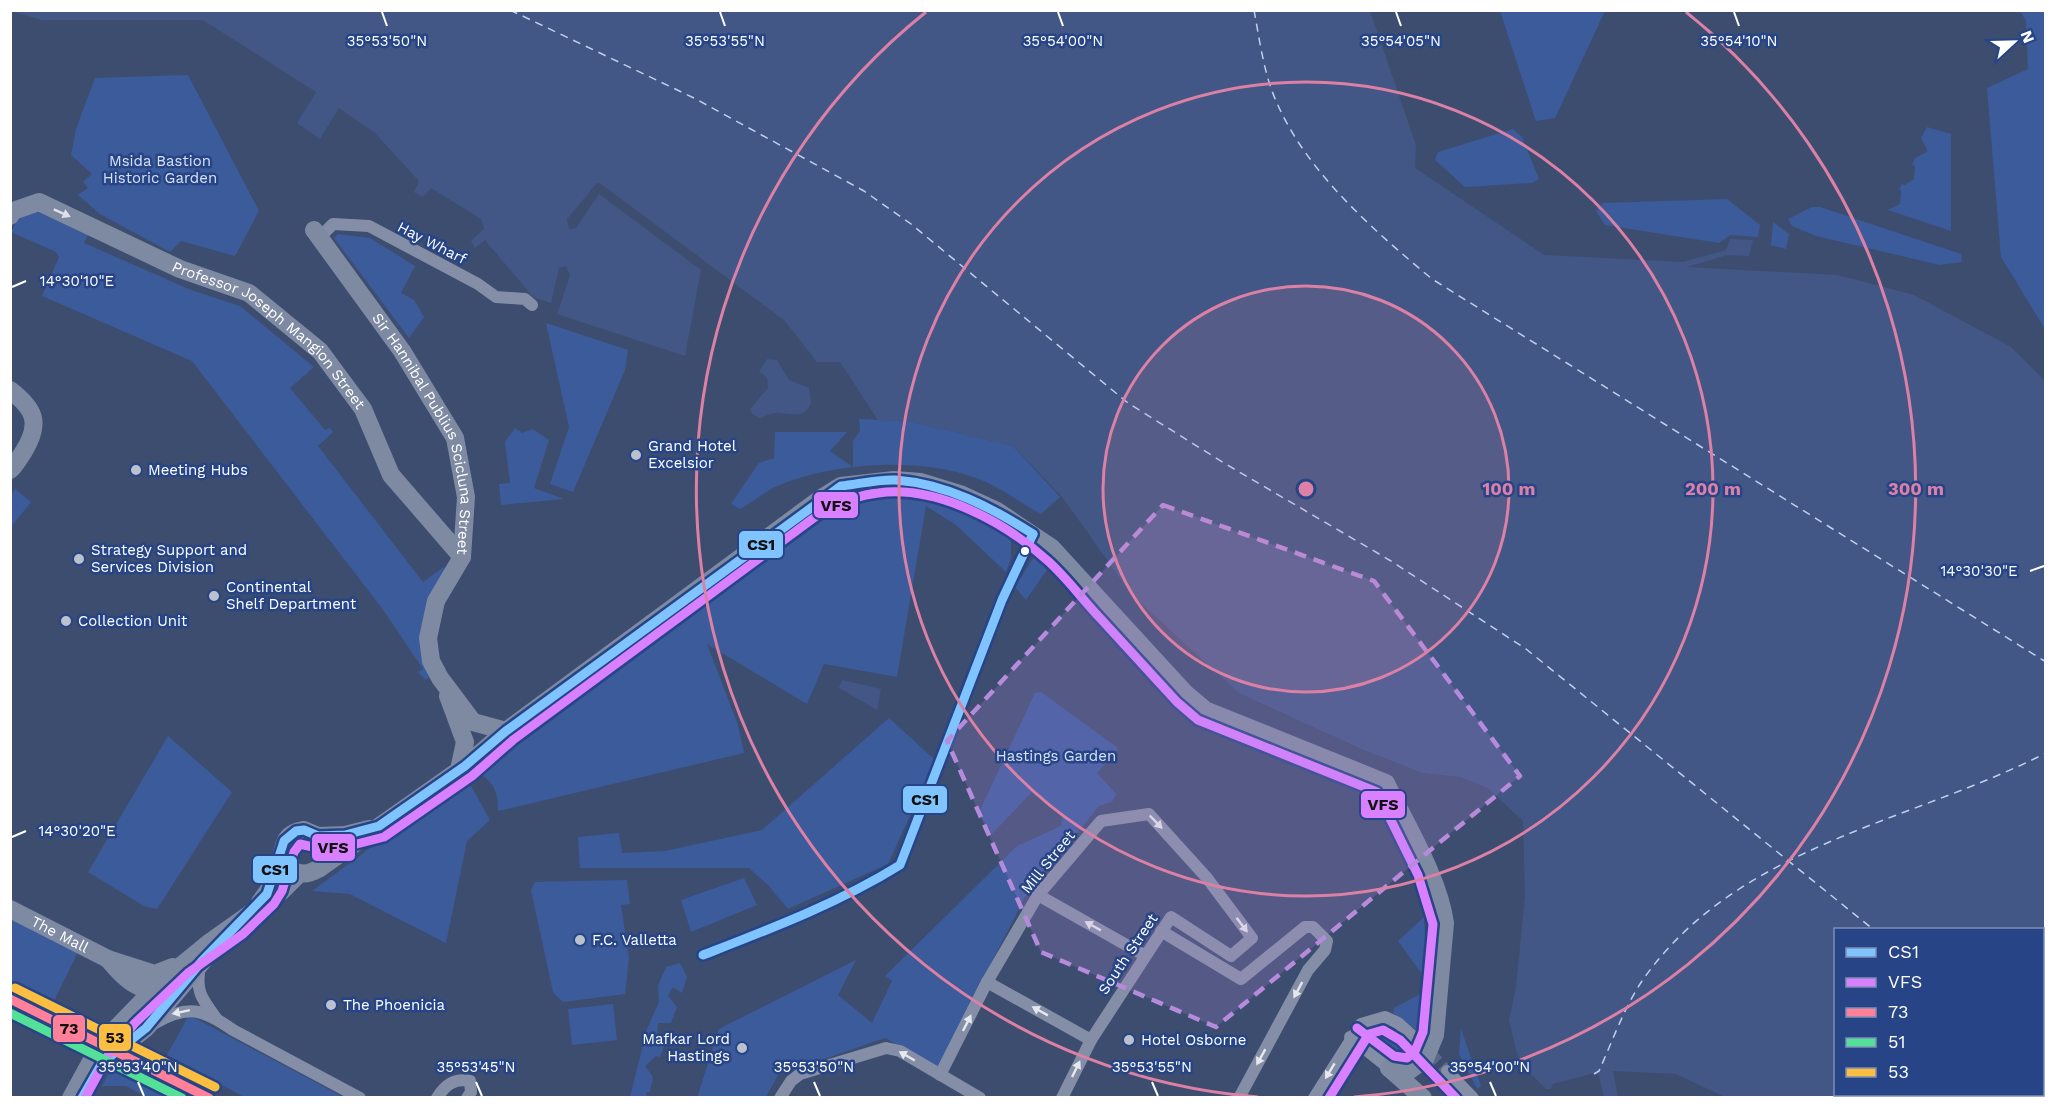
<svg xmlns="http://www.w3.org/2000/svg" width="2056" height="1108" viewBox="0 0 2056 1108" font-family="'Work Sans',sans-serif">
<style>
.green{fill:#3c5b9b}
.water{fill:#425785;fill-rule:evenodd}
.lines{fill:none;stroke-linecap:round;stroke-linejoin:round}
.ferry{stroke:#becfef;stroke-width:1.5;stroke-dasharray:8 6;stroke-linecap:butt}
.street-tunnel{stroke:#5a6885;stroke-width:12;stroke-dasharray:12 6;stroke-linecap:butt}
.street{stroke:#848ea6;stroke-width:12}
.secondary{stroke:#7e89a2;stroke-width:18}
.bus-1-casing{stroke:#274586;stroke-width:14}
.bus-2-casing{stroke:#274586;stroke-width:14}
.bus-3-casing{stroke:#274586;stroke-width:14}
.bus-4-casing{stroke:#274586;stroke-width:14}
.bus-5-casing{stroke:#274586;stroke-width:14}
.bus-1{stroke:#80c4ff;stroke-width:9}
.bus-2{stroke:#d880ff;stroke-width:9}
.bus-3{stroke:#ff8098;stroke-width:9}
.bus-4{stroke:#53e098;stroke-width:9}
.bus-5{stroke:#fbbe40;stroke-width:9}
.oneway{fill:#dfe2e8}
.oneway2{fill:#e6e8ed}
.marked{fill:#b68bdc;fill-opacity:0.2;stroke:#b68bdc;stroke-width:4.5;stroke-dasharray:12 8;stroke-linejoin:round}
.ticks{fill:none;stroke:#fff;stroke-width:2}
.ring{fill:none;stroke:#dd80a5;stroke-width:3}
.poi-dot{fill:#bbc1cd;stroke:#274586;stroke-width:2}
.bus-dot{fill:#fff;stroke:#274586;stroke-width:2}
.labels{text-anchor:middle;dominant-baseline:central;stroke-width:5;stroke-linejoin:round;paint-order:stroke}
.park-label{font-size:15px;fill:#d6e1f6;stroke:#274586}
.street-label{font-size:15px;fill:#fff;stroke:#274586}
.poi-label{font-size:15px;fill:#fff;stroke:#274586;text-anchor:start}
.ticks-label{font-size:15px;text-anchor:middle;fill:#fff;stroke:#274586;stroke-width:5;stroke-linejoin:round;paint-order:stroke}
.centre{fill:#dd80a5;stroke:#274586;stroke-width:3}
.ring-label{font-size:18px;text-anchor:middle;font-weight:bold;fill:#dd80a5;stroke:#274586;stroke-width:5;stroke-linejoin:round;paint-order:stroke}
.line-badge{stroke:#274586;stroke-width:2}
.pale-badge-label{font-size:16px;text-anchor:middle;font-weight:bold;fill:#111}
</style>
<rect width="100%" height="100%" fill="#3d4d70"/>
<!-- green -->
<g class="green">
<polygon points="1500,11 1605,11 1555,118 1536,121"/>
<polygon points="2020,11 2045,11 2045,329 2001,257 1987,88 2028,69 2026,21"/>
<polygon points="188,75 259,211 235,256 181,241 170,252 100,214 78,195 88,188 83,182 92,174 71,155 76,129 95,78"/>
<polygon points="1927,127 1951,134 1951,231 1888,210 1900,204 1901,191 1899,189 1902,184 1905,185 1914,179 1915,166 1912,165 1915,158 1928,151 1921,138"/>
<polygon points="1513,129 1522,137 1539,179 1532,183 1465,187 1435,160 1438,152"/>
<polygon points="1727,199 1760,225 1758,237 1730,235 1719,243 1605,225 1596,211 1603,203"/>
<polygon points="1812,207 1820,207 1961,254 1962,262 1940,265 1816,236 1792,226 1788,219"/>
<polygon points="29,212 49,213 89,233 84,243 191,290 240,306 314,367 290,388 325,430 330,428 333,432 318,446 423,582 445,566 425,667 429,677 426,680 418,672 423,669 384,611 192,361 42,296 59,257 56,252 11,232 17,220"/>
<polygon points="1773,222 1789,234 1786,249 1771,245"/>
<polygon points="338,234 370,238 415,266 401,293 414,300 424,317 409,338 334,238"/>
<polygon points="546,323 628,350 625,370 573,492 550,484 569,427"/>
<path d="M 859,419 L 909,421 L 1013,446 L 1060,497 L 1041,514 C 1024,505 1008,493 990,484 C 932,455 834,461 775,487 C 763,493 752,503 740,509 L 731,504 L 759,463 L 774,458 L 775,432 L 847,432 L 830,451 L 853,467 L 853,441 L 860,431 Z"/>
<polygon points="515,428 522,433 533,429 549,440 534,488 564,499 501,505 499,484 510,483 505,442"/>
<polygon points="15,489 31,502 11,527 11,495"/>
<path d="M 934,494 C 963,502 988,513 1011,534 L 1011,558 L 1006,572 L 956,525 L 926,506 L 897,677 L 824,664 L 807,704 L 707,644 L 738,725 L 744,753 L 498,811 C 498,791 495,785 479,772 L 634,659 L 836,503 L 876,496 Z"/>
<polygon points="1044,553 1053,561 1026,600 1015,587 1035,555"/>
<polygon points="1041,692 1118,748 1097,773 1116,794 1112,802 1099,806 1025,897 938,1067 885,1038 778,1075 766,1097 697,1098 719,1029 856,960 838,995 872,1023 892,981 885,976 1017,846 1061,826 1062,817 1032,792 992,834 980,815 981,808 1035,693"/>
<polygon points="889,718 935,760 888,864 788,909 768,885 749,868 580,868 578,837 619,833 622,853 665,851 762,830"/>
<polygon points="168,736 232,792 157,909 144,906 88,872"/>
<polygon points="466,777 490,820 467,841 446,943 350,894 312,891"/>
<polygon points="744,878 757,905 691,932 681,900"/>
<polygon points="627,880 630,904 621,905 629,958 625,994 563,1002 553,992 531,890 535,882"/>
<polygon points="10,916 78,952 50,1009 11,987"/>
<polygon points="1424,917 1427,981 1398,941"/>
<polygon points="680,963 687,977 682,993 673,987 668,996 677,1007 671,1023 658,1023 657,1039 664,1046 660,1057 656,1056 645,1066 653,1077 650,1092 646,1092 647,1097 630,1097 647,1029 659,1002 658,986 666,967"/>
<polygon points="1428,990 1427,1026 1422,1034 1393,1013 1394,1008"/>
<polygon points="613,1004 617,1040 572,1045 568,1009"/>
<polygon points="189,1015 343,1097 244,1097 167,1055"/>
<polygon points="1369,1026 1387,1027 1416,1046 1410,1054 1396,1059 1364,1036 1364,1030"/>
<polygon points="1461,1029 1481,1086 1477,1089 1459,1054"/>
<polygon points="122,1068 182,1097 147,1097 126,1086 102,1086 109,1073"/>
</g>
<!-- water -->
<g class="water">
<path d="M 10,11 L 1370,11 L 1416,145 L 1415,168 L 1544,255 L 1683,262 L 1726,250 L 1730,239 L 1753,240 L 1749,256 L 1727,255 L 1687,267 L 1838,275 L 1914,295 L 2011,347 L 2045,381 L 2045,1097 L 1725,1097 L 1676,1074 L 1613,1071 L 1618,1097 L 1604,1097 L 1598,1072 L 1553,1084 L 1551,1089 L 1546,1089 L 1530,1073 L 1517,1054 L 1509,1020 L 1516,987 L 1525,897 L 1523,821 L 1488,788 L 1460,777 L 1423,773 L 1364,750 L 1239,693 L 1132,595 L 1063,498 L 1013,446 L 907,421 L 878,420 L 840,362 L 817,362 L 784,320 L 601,184 L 597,183 L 567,219 L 569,229 L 576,228 L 599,194 L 701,270 L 685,356 L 557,314 L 570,275 L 566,266 L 559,268 L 551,303 L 533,297 L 485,240 L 475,248 L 471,241 L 484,229 L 481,219 L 431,188 L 423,197 L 414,192 L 419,181 L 375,133 L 339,108 L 320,139 L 297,123 L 316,92 L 203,20 L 42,20 ZM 1836,930 L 2042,930 L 2042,1094 L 1836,1094 Z"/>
<path d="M 767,359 L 777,360 L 789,380 L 809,388 L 811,403 C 804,419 793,414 780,413 C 773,412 767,416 760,418 L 752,414 L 750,409 L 768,388 L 767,378 L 759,371 Z"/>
<polygon points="842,680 881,689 877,710 839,688"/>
</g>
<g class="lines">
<!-- ferry -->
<g class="ferry">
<polyline points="510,10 694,98 864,191 911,224 1128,403 1224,463 1391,561 1526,649 1874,930"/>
<path d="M 1254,10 C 1259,37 1263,66 1272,91 C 1301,168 1371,228 1432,279 L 2046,662"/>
<polyline points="2042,1071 2046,1073"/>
<path d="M 1594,1074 L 1599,1071 C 1612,1042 1624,1008 1642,981 C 1736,846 1909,823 2046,753"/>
</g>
<!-- street-tunnel -->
<polyline class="street-tunnel" points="1417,1040 1447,1071"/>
<!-- street -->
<g class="street">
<polyline points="320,237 333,224 369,226 478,284 496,297 525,299 532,305"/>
<polyline points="1038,895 1144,955"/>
<polyline points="1161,931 1241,979 1305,927 1313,927 1327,941 1325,950 1308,970 1239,1098"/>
<path d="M 200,967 C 195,991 202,999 216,1018"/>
<polyline points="987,982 1091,1040"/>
<path d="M 155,1023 C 188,1004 203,1009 233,1030 L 360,1098"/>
<polyline points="1350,1037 1389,1068"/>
<polyline points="1447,1071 1473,1098"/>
<polyline points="940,1075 987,982 1038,895 1101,821 1149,814 1207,878 1252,938 1231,956 1171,917 1091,1040 1062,1098"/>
<path d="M 437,1098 C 445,1085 454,1078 470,1081 L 471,1092 L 467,1098"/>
<polyline points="780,1098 791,1081 800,1074 886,1048 900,1051 980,1098"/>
<polyline points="1314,1098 1361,1024 1385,1017 1398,1023 1417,1040"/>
</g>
<!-- secondary -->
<g class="secondary">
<path id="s1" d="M 10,216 L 13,211 L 39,202 L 180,269 L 249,293 L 320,351 L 363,409 L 391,475 L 462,557"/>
<path id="s2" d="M 314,230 L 402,351 L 455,438 L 466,497 L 462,557 L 436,601 L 428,638 L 431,661 L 440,678 L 473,722 L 506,731"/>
<path d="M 10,390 C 35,409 41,423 24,451 C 20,457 15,466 10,470"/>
<polyline points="448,696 465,742 459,770"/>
<polyline points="318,836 345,835 369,829"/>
<path d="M 281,857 C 291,874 303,878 320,868 L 465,766 L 506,731 L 820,499 L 841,486 L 894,480 L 921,482 L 960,494 L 997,511 L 1052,548 L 1186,694 L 1205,710 L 1386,783 C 1406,825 1439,878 1445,923 L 1435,1035 L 1425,1059 L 1410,1070 L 1389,1068"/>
<path d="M 260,902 C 270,890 277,875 281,860 C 284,844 284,833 304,830 L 318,836 L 326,852 L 320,868"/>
<path id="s3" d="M 10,909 L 108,959 L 155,974 L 173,967"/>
<path d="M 108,959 C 122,976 138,994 163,989"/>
<polyline points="10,999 110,1048"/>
<polyline points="1389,1068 1423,1098"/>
<polyline points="93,1078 102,1063 146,1028 209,954"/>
<polyline points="71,1098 100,1045 160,983 210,942 282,891 298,875"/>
</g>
<defs>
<g id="bus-1">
<path d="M 703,955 C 770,929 839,903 900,865 L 1002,600 L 1033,534"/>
<path d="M 82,1098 L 102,1063 L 146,1028 L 202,961 L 267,894 L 284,841 L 296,831 L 304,830 L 318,836 L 345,835 L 379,826 L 465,766 L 506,731 L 841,486 C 859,484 879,479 896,480 C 946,484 991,507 1033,534"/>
</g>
<g id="bus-2">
<path d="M 85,1098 L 110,1052 L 135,1023 L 188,973 L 243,934 L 274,904 L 282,891 L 294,852 L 300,844 L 317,848 L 345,847 L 384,837 L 472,776 L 513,740 L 826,509 C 843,502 859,495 878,493 C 937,485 1005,522 1048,561 C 1067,578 1082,599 1100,618 C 1126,646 1151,674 1177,702 L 1198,720 L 1377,792 L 1418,875 L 1433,924 L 1423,1032 L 1415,1051 L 1407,1058 L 1394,1056 L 1357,1028"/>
<polyline points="1329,1098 1369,1034 1383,1030 1400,1040 1456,1098"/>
</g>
<polyline id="bus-3" points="10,999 209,1098"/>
<polyline id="bus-4" points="10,1013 182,1098"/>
<polyline id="bus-5" points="15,988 215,1087"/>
</defs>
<!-- bus-1 casing -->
<use href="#bus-1" class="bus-1-casing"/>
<!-- bus-2 casing -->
<use href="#bus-2" class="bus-2-casing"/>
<!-- bus-3 casing -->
<use href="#bus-3" class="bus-3-casing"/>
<!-- bus-4 casing -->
<use href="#bus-4" class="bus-4-casing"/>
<!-- bus-5 casing -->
<use href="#bus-5" class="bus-5-casing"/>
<!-- bus-1 -->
<use href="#bus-1" class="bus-1"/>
<!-- bus-2 -->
<use href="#bus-2" class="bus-2"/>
<!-- bus-3 -->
<use href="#bus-3" class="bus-3"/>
<!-- bus-4 -->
<use href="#bus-4" class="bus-4"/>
<!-- bus-5 -->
<use href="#bus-5" class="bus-5"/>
</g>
<!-- one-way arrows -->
<defs><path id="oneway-solid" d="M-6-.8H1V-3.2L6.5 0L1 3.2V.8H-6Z" transform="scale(1.5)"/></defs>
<use class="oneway" href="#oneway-solid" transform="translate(62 213) rotate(24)"/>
<g class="oneway2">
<use href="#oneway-solid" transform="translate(1156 822) rotate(46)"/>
<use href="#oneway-solid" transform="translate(1242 925) rotate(53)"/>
<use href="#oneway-solid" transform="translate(1093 926) rotate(-151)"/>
<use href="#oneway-solid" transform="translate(1298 990) rotate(118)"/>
<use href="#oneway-solid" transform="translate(1040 1011) rotate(-151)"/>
<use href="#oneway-solid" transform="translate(181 1012) rotate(168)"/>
<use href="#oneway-solid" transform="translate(967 1023) rotate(-63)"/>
<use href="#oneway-solid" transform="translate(907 1056) rotate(-150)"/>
<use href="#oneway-solid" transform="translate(1261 1057) rotate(119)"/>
<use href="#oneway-solid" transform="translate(1076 1069) rotate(-64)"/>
<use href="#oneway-solid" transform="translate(1330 1071) rotate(121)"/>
</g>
<!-- marked area -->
<path class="marked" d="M 1163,505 L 1374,581 L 1520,776 L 1216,1027 L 1041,952 L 947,741 Z"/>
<!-- ticks -->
<path class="ticks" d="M 382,12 L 387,26M 720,12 L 725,26M 1058,12 L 1063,26M 1396,12 L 1401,26M 1734,12 L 1739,26M 12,287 L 26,281M 2030,571 L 2044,566M 12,837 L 26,831M 138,1082 L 144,1096M 476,1082 L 482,1096M 814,1082 L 820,1096M 1152,1082 L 1158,1096M 1490,1082 L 1496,1096"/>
<!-- distance rings -->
<circle cx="1306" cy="489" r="203" fill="#dd80a5" fill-opacity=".12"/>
<g class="ring">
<circle cx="1306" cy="489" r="203"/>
<circle cx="1306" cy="489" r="407"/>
<path d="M1258 1097A610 610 0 0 1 926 12M1686 12A610 610 0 0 1 1354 1097"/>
</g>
<!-- markers -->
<g class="poi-dot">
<circle cx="636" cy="455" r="6"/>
<circle cx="136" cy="470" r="6"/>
<circle cx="79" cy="559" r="6"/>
<circle cx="214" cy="596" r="6"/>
<circle cx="66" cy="621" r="6"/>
<circle cx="580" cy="940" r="6"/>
<circle cx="331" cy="1005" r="6"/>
<circle cx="1129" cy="1040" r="6"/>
<circle cx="742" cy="1048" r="6"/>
</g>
<circle class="bus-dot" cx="1025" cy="551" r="5"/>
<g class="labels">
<!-- park labels -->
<g class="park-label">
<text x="160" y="161">Msida Bastion<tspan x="160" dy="17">Historic Garden</tspan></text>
<text x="1056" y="756">Hastings Garden</text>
</g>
<!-- street labels -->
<g class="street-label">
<text transform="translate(432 243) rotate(27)">Hay Wharf</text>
<text stroke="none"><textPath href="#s1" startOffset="303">Professor Joseph Mangion Street</textPath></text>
<text stroke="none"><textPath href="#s2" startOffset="237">Sir Hannibal Publius Scicluna Street</textPath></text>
<text transform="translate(1048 862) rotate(-51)">Mill Street</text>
<text stroke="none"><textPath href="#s3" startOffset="56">The Mall</textPath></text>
<text transform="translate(1128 954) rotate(-56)">South Street</text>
</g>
<!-- poi labels -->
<g class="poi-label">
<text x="648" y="446">Grand Hotel<tspan x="648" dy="17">Excelsior</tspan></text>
<text x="148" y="470">Meeting Hubs</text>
<text x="91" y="550">Strategy Support and<tspan x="91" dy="17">Services Division</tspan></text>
<text x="226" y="587">Continental<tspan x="226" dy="17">Shelf Department</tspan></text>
<text x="78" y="621">Collection Unit</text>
<text x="592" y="940">F.C. Valletta</text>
<text x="343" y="1005">The Phoenicia</text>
<text x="730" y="1039" text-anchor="end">Mafkar Lord<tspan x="730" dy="17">Hastings</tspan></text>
<text x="1141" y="1040">Hotel Osborne</text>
</g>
</g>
<g class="ticks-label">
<text x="387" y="46">35°53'50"N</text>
<text x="725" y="46">35°53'55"N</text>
<text x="1063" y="46">35°54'00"N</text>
<text x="1401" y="46">35°54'05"N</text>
<text x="1739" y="46">35°54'10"N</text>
<text x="77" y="286">14°30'10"E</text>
<text x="1979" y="576">14°30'30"E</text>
<text x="77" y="836">14°30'20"E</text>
<text x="138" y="1072">35°53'40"N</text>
<text x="476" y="1072">35°53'45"N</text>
<text x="814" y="1072">35°53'50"N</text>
<text x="1152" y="1072">35°53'55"N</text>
<text x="1490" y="1072">35°54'00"N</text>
</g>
<circle cx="1306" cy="489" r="9" class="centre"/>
<g class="ring-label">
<text x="1509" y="495">100 m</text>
<text x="1713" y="495">200 m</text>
<text x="1916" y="495">300 m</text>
</g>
<g class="line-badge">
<rect x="813" y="491" width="46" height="28" rx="6" fill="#d880ff"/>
<rect x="738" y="530" width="46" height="29" rx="6" fill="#80c4ff"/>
<rect x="902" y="785" width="46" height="29" rx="6" fill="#80c4ff"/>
<rect x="1360" y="790" width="46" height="29" rx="6" fill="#d880ff"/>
<rect x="311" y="833" width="45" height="29" rx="6" fill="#d880ff"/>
<rect x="252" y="855" width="46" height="29" rx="6" fill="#80c4ff"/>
<rect x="52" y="1014" width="34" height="29" rx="6" fill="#ff8098"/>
<rect x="98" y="1023" width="34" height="29" rx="6" fill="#fbbe40"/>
</g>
<g class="pale-badge-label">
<text x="836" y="511">VFS</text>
<text x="761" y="550">CS1</text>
<text x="925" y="805">CS1</text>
<text x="1383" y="810">VFS</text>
<text x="333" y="853">VFS</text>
<text x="275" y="875">CS1</text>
<text x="69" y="1034">73</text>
<text x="115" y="1043">53</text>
</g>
<!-- border -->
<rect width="2056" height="1108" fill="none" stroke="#ffffff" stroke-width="24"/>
<!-- legend -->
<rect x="1834" y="928" width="210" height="168" fill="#274586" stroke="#7d8fb6" stroke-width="1.5"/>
<rect x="1846" y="948" width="30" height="9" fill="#80c4ff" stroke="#7d8fb6" stroke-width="1.5"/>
<text x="1888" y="958" font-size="18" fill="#ffffff">CS1</text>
<rect x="1846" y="978" width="30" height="9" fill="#d880ff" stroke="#7d8fb6" stroke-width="1.5"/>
<text x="1888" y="988" font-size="18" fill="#ffffff">VFS</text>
<rect x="1846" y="1008" width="30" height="9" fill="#ff8098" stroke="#7d8fb6" stroke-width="1.5"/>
<text x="1888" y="1018" font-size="18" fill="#ffffff">73</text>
<rect x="1846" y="1038" width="30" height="9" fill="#53e098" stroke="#7d8fb6" stroke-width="1.5"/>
<text x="1888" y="1048" font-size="18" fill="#ffffff">51</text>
<rect x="1846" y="1068" width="30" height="9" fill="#fbbe40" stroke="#7d8fb6" stroke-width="1.5"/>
<text x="1888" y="1078" font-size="18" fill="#ffffff">53</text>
<!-- north arrow -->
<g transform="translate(2014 42) rotate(68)" stroke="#274586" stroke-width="4.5" paint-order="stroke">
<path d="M0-4.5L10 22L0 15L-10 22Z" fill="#ffffff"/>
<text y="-9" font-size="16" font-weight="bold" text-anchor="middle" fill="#ffffff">N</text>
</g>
</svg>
